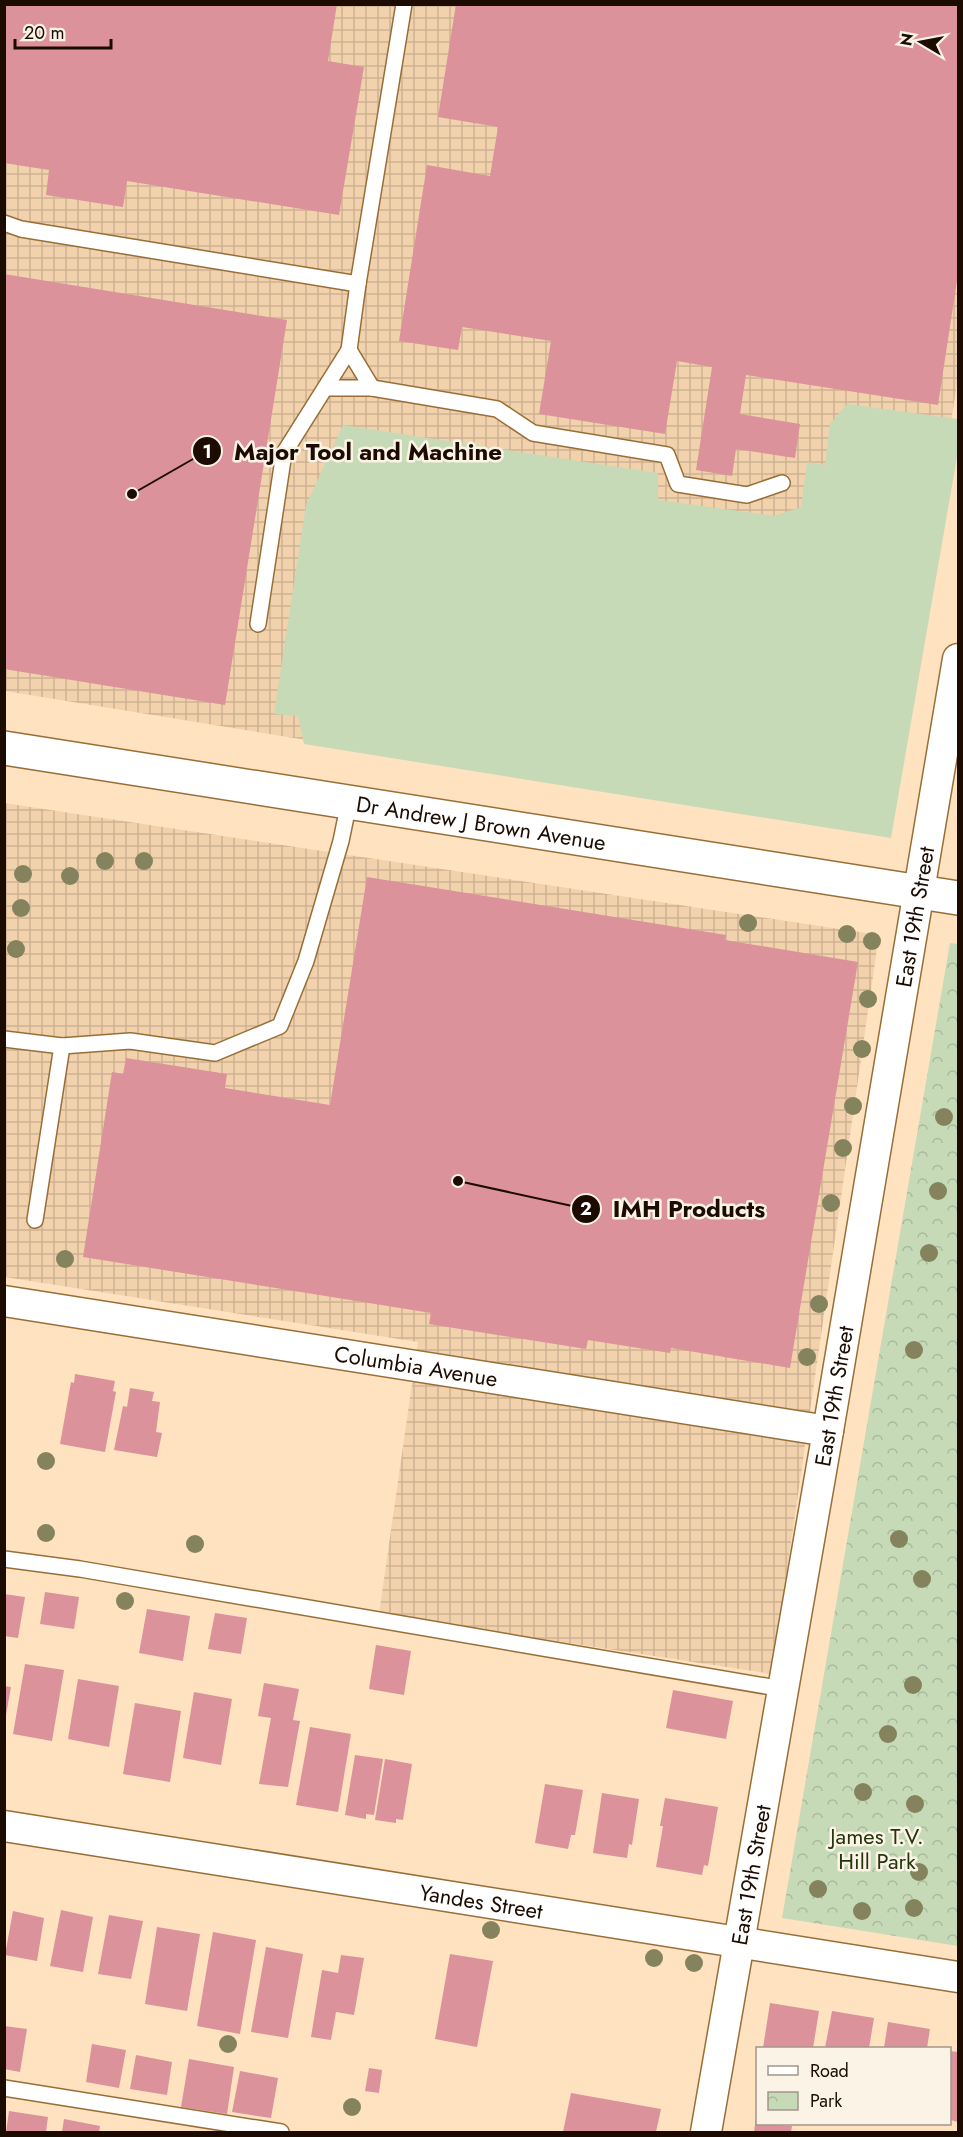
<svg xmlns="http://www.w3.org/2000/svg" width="963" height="2137" viewBox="0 0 963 2137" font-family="Jost,sans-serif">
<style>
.industrial{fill:url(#industrial-grid)}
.green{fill:#c6dab7}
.park{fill:url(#park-crowns)}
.building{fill:#dc929b}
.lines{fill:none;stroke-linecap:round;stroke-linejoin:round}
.lane-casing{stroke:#996e36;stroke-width:18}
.street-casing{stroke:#996e36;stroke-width:33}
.secondary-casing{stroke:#996e36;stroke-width:36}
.lane{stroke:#fff;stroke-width:15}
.street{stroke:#fff;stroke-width:30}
.secondary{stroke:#fff;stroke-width:33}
.tree{fill:#85835d}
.labels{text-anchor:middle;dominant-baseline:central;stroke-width:5;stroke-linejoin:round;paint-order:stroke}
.street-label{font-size:22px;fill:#1b0b00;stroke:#fcf3e7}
.park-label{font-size:22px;fill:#22360c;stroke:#fcf3e7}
.leader{fill:none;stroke:#1b0b00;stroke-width:2}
.callout-dot{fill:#1b0b00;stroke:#fcf3e7;stroke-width:2}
.mark-label{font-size:18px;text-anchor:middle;font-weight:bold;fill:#fff}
.callout-label{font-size:24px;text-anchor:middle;font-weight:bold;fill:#1b0b00;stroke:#fcf3e7;stroke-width:5;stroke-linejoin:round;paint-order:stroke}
</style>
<defs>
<pattern id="industrial-grid" width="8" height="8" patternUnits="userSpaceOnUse" patternTransform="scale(1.5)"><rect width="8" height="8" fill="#f1d2ad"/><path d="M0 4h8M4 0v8" fill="none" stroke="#ceb393"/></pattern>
<pattern id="park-crowns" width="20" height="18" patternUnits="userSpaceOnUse" patternTransform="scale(1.5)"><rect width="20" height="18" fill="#c6dab7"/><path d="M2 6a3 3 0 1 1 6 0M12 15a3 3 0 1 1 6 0" fill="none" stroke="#aaba9c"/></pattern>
</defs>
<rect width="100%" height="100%" fill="#ffe2c0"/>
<!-- industrial -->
<g class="industrial">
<polygon points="4,5 958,5 958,378 884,834 5,691"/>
<polygon points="4,803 879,935 772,1674 379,1614 418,1342 5,1277"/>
</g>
<!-- green -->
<polygon class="green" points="847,404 958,419 958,451 891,838 304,744 298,716 274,714 306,505 343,425 658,473 658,500 774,516 801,507 807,462 825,465 830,424"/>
<!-- park -->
<polygon class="park" points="950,943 958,944 958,1946 782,1918"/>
<!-- building -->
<g class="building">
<polygon points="4,4 337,4 328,61 364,67 339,215 127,181 123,207 46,195 49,170 4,163"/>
<polygon points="456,4 958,4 958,274 938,405 746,375 740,414 800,424 795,458 736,449 732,476 696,470 712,367 677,361 665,434 539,414 551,341 462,327 458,350 399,341 427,165 490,176 498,127 438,117"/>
<polygon points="4,274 287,320 225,705 4,669"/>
<polygon points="367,877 726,935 725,940 858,962 790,1368 671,1348 670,1353 588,1340 586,1349 429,1324 431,1313 83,1257 112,1072 123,1074 126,1058 227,1074 225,1088 330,1105"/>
<polygon points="75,1374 115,1381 113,1391 116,1392 105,1452 60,1444 71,1382 74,1383"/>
<polygon points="130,1388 154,1392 152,1401 160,1402 156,1432 162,1433 157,1457 114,1450 123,1406 127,1407"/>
<polygon points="45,1592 79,1597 74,1629 40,1624"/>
<polygon points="4,1594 25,1597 18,1638 4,1636"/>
<polygon points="147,1609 190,1616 183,1661 139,1653"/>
<polygon points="215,1613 247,1618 241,1654 208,1649"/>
<polygon points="376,1645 411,1651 404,1695 369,1689"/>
<polygon points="25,1664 64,1670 52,1741 13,1734"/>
<polygon points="78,1679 119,1686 109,1747 68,1739"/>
<polygon points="264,1683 299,1689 293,1720 300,1721 288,1787 259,1784 271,1718 258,1716"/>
<polygon points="4,1686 11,1687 6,1715 4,1715"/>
<polygon points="673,1690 733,1701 726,1739 666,1728"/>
<polygon points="194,1692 232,1699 221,1765 183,1758"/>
<polygon points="135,1703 181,1711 170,1782 123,1774"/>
<polygon points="310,1727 351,1734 338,1812 296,1805"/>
<polygon points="355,1755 383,1759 374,1815 366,1814 366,1819 345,1815"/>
<polygon points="385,1759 412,1764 403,1820 396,1819 396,1823 375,1820"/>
<polygon points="545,1784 583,1790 575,1835 571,1835 568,1849 535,1843"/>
<polygon points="602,1793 639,1799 632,1845 629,1844 627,1858 593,1853"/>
<polygon points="665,1798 718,1807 708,1866 704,1865 702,1875 656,1867 663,1826 660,1826"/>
<polygon points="61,1910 93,1917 83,1972 50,1966"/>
<polygon points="13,1911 44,1918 37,1961 5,1955"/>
<polygon points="109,1915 143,1921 131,1979 98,1974"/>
<polygon points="157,1927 200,1934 187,2011 145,2004"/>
<polygon points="213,1932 256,1940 240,2034 197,2026"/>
<polygon points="266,1947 303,1954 288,2038 251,2032"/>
<polygon points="450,1954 493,1961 477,2047 435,2039"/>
<polygon points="341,1955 364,1958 354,2015 336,2012 331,2040 311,2037 322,1970 338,1973"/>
<polygon points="770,2003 819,2011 813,2048 763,2048"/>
<polygon points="832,2011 874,2018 869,2048 825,2048"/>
<polygon points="888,2022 930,2029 927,2048 884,2048"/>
<polygon points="4,2026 27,2029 20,2072 4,2069"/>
<polygon points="92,2044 126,2050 119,2088 86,2082"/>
<polygon points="950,2051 958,2052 958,2122 950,2120"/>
<polygon points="136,2055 172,2062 167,2095 130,2089"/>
<polygon points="189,2059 234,2067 227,2114 181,2107"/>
<polygon points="369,2068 382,2070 379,2093 365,2091"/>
<polygon points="240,2071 278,2078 271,2118 232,2112"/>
<polygon points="571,2093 661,2109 656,2132 563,2132"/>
<polygon points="9,2111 48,2117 46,2132 6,2132"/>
<polygon points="756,2117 758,2124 792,2126 791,2132 754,2132"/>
<polygon points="64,2119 100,2126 99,2132 62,2132"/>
</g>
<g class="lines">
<defs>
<g id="lane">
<polyline points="4,223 21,229 358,284 404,4"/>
<polyline points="326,388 372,388 349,350"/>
<polyline points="372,388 497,409 533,433 667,455 678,484 747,495 782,483"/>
<polyline points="258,624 284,453 349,350 358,284"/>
<polyline points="4,1039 62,1046 130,1041 215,1053 280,1026 306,961 341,841 349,802"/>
<polyline points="35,1220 62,1046"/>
<polyline points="4,1559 80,1569 783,1689"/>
<polyline points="4,2088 281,2132"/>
</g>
<g id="street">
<path id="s1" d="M 4,1301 L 828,1431"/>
<path id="s2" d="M 4,1826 L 958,1977"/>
<path id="s3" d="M 706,2132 L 828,1431 L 958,659"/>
</g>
<g id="secondary">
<path id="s4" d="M 4,748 L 958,898"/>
</g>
</defs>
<!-- lane casing -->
<use href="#lane" class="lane-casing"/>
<!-- street casing -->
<use href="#street" class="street-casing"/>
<!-- secondary casing -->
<use href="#secondary" class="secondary-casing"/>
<!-- lane -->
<use href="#lane" class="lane"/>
<!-- street -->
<use href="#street" class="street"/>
<!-- secondary -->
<use href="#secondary" class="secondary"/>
</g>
<!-- trees -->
<g class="tree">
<circle cx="105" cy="861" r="9"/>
<circle cx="144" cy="861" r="9"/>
<circle cx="23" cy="874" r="9"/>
<circle cx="70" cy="876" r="9"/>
<circle cx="21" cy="908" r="9"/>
<circle cx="748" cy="923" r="9"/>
<circle cx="847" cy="934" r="9"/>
<circle cx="872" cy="941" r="9"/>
<circle cx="16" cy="949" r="9"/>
<circle cx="868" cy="999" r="9"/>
<circle cx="862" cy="1049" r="9"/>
<circle cx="853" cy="1106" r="9"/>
<circle cx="944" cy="1117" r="9"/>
<circle cx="843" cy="1148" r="9"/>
<circle cx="938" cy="1191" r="9"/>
<circle cx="831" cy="1203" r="9"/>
<circle cx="929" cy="1253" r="9"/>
<circle cx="65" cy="1259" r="9"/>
<circle cx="819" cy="1304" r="9"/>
<circle cx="914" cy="1350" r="9"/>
<circle cx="807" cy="1357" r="9"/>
<circle cx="46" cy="1461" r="9"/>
<circle cx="46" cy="1533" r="9"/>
<circle cx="899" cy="1539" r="9"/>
<circle cx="195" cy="1544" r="9"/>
<circle cx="922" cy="1579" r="9"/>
<circle cx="125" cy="1601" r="9"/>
<circle cx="913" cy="1685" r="9"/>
<circle cx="888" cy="1734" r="9"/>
<circle cx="863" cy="1792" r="9"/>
<circle cx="915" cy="1804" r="9"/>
<circle cx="919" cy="1872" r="9"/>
<circle cx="818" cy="1889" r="9"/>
<circle cx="914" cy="1908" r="9"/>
<circle cx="862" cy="1911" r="9"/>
<circle cx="491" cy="1930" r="9"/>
<circle cx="654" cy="1958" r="9"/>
<circle cx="694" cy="1963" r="9"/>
<circle cx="228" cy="2044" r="9"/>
<circle cx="352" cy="2107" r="9"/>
</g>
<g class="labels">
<!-- street labels -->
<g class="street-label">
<text stroke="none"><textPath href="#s4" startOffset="483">Dr Andrew J Brown Avenue</textPath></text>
<text stroke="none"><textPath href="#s3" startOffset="1233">East 19th Street</textPath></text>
<text stroke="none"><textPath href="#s1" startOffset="417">Columbia Avenue</textPath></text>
<text stroke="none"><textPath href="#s3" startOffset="747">East 19th Street</textPath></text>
<text stroke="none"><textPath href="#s3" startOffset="261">East 19th Street</textPath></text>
<text stroke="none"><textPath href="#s2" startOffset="483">Yandes Street</textPath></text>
</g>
<!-- park labels -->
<g class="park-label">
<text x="877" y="1836">James T.V.<tspan x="877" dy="25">Hill Park</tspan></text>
</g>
</g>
<!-- callouts -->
<path class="leader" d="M132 494L207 451M458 1181L586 1209"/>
<g class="callout-dot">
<circle cx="132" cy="494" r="6"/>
<circle cx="458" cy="1181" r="6"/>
<circle cx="207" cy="451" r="15"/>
<circle cx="586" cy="1209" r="15"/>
</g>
<g class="mark-label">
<text x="207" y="458">1</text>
<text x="586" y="1215">2</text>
</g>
<g class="callout-label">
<text x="368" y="460">Major Tool and Machine</text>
<text x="689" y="1217">IMH Products</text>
</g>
<!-- border -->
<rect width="963" height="2137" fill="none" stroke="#1b0b00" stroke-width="12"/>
<!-- legend -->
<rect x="756" y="2047" width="195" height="78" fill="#fcf3e7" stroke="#a2968b" stroke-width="1.5"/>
<rect x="768" y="2066" width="30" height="9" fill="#ffffff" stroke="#a2968b" stroke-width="1.5"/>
<text x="810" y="2077" font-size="18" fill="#1b0b00">Road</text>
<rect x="768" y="2092" width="30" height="18" fill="url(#park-crowns)" stroke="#a2968b" stroke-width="1.5"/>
<text x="810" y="2107" font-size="18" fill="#1b0b00">Park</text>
<!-- north arrow -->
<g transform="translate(921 42) rotate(280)" stroke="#fcf3e7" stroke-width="4.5" paint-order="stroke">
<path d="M0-4.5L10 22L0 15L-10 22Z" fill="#1b0b00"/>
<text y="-9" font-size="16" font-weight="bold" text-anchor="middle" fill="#1b0b00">N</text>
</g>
<!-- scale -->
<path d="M15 39v9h96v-9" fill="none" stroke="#1b0b00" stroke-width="3"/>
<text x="24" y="39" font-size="18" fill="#1b0b00" stroke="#fcf3e7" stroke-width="4.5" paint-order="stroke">20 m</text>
</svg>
